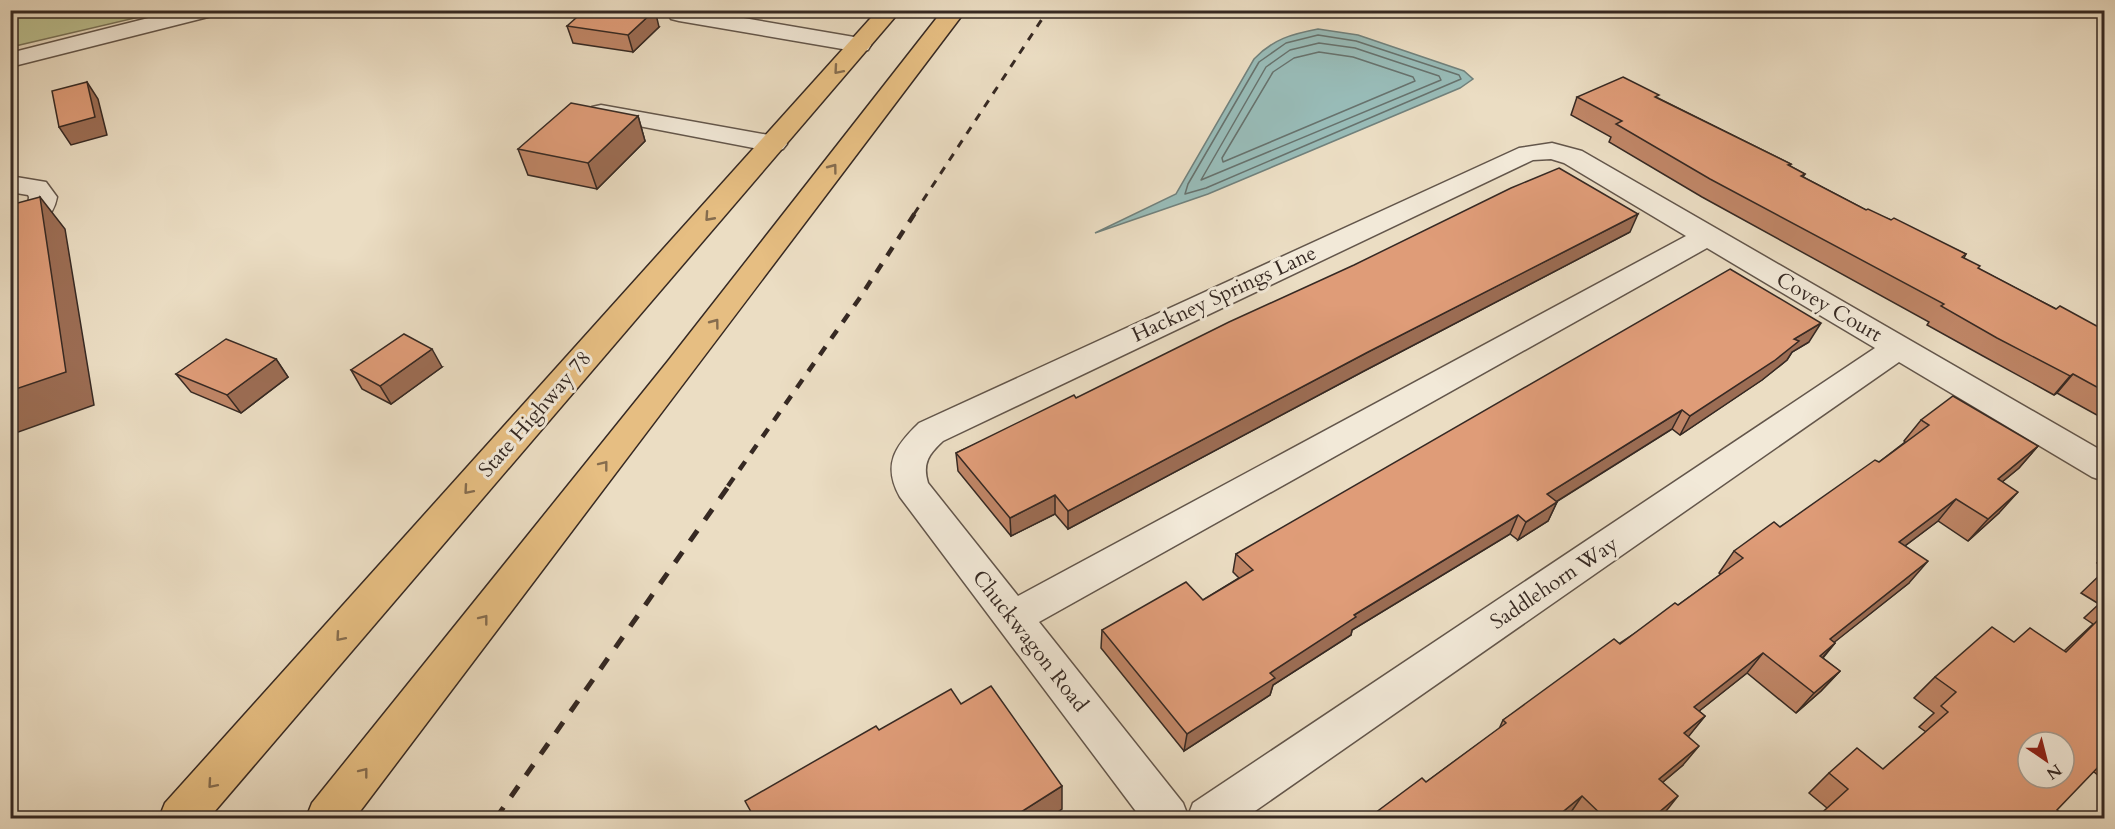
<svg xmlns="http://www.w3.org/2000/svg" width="2115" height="829" viewBox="0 0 2115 829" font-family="Cardo,serif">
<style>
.green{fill:#bcc090;stroke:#79745a;stroke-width:1.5}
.water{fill:#98bbb7;stroke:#71817c;stroke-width:1.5}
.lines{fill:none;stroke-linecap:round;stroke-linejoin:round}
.shore{stroke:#67726d;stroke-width:1.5}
.minor-casing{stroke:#63564b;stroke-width:3}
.major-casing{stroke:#362923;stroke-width:3}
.minor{fill:#f2e9d8;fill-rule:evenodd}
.major{fill:#e6be82;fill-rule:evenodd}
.rail-far2{stroke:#362923;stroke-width:3;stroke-dasharray:8 8;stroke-linecap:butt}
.rail-far1{stroke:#362923;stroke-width:4.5;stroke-dasharray:10 10;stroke-linecap:butt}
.rail{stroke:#362923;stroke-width:5;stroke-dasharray:13 13;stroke-linecap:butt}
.wall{fill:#c08667;stroke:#362923;stroke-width:1.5}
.shaded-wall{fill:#9c6d54;stroke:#362923;stroke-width:1.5}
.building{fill:#df9c78;stroke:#362923;stroke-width:1.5;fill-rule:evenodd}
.oneway{stroke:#856c4e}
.labels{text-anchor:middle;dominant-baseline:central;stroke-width:6;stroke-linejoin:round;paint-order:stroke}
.street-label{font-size:21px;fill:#362923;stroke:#f2e9d8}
</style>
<rect width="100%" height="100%" fill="#ebddc3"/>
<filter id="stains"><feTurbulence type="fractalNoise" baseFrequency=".00333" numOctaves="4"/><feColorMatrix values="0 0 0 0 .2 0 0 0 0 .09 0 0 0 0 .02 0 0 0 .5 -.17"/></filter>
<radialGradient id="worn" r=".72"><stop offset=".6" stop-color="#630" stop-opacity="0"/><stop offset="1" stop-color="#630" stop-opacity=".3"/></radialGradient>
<!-- green -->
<polygon class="green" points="11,10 165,10 165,11 11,47"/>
<!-- water -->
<path class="water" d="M 1318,29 L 1358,35 L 1464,71 L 1473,79 L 1460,88 L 1208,194 L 1095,233 L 1176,194 L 1254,59 C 1273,39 1292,34 1318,29 Z"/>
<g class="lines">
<!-- shore -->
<g class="shore">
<polygon points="1318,35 1356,41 1459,75 1461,79 1206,188 1185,194 1188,184 1259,62 1286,43"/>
<polygon points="1319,43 1355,48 1439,76 1441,80 1201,180 1266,67 1290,50"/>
<polygon points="1319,52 1353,57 1413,77 1415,81 1223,162 1222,158 1273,72 1294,58"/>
</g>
<defs>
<g id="minor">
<polygon points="180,10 219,10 216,15 10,67 10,53"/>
<polygon points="670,10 697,10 860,38 868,40 871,45 868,50 860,52 679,21 671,19 668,14"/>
<polygon points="601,105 774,136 783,139 787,144 783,149 774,152 592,117 589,112 592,107"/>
<path d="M 1552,143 L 1582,151 L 2104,452 L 2104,481 L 2092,477 L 1899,362 L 1245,818 L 1141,818 L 900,497 C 882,465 895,446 919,423 L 1519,148 ZM 1551,159 L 1564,163 L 1686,236 L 1018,596 L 928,483 C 922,463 929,454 943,441 L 1533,160 ZM 1707,248 L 1875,348 L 1193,803 L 1188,816 L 1183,803 L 1039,622 Z"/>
<path d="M 10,176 L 46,182 L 57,197 C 53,220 33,233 10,238 L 10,219 L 28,207 L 29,197 L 28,195 L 10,192 Z"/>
</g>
<g id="major">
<polygon points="878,10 901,10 209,818 159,818 165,803"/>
<polygon points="943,10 966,10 355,818 306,818 312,803 668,361"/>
</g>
</defs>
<!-- minor casing -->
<use href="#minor" class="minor-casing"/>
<!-- major casing -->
<use href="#major" class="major-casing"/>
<!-- minor -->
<use href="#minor" class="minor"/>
<!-- major -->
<use href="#major" class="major"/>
<!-- rail-far2 -->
<polyline class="rail-far2" points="914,214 1048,10"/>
<!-- rail-far1 -->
<polyline class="rail-far1" points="728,486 859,299 915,213"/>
<!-- rail -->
<polyline class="rail" points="496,818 730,484"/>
</g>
<!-- wall -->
<g class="wall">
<polygon points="567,26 659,27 633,52 573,43"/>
<polygon points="1577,97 1658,98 1791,164 1790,166 1805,174 1803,177 1866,210 1891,220 1966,254 1964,258 1979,269 2056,309 2104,330 2104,419 2057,393 2054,395 1983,356 1927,325 1929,322 1702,197 1609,142 1611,137 1571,115"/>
<polygon points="638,116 645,141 597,189 528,175 518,149"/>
<polygon points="1630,232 1364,371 1068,529 1055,514 1011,536 958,471 956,453 1076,398"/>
<polygon points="1809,342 1792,352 1787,360 1762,380 1680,435 1672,429 1556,502 1557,502 1548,521 1518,540 1510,534 1352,630 1351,635 1273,685 1270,695 1184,751 1101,648 1102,630 1203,600 1239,578 1233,572 1236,554"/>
<polygon points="276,359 288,377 241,413 191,392 176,374"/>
<polygon points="442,367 391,404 362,389 351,370"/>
<polygon points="1921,420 2038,446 2019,468 2002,482 1999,513 1968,541 1938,521 1905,546 1909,583 1834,642 1835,643 1823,658 1840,671 1821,691 1796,713 1747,673 1699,711 1705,716 1688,736 1683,765 1663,782 1663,815 1658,819 1573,819 1569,815 1565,819 1367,819 1426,782 1499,729 1503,720 1678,605 1721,574 1719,573 1734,551 1780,527 1879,462 1905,442 1904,441"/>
<polygon points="2104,540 2104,550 2098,546"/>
<polygon points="2104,556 2104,568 2097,563"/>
<polygon points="2104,571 2104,772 2099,776 2094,772 1827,808 1809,793 1829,773 1883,769 1926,732 1919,727 1934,713 1914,698 1935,677 2014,642 2064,651 2093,624 2084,618 2099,604 2081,593"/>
</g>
<!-- shaded-wall -->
<g class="shaded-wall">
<polygon points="655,10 659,27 633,52 628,35"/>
<polygon points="87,82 98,99 107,135 71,145 59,127"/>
<polygon points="638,116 645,141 597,189 588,163"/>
<polygon points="40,197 65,229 94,405 10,435 10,391"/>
<polygon points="1638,214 1630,232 1364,371 1068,529 1068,511 1368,352"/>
<polygon points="1821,323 1809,342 1792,352 1787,360 1762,380 1680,435 1690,416 1794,339"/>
<polygon points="432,349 442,367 391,404 380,386"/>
<polygon points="276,359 288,377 241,413 227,395"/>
<polygon points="2073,374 2057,393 2054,395 2070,376"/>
<polygon points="1682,410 1672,429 1538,513 1547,494"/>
<polygon points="2038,446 2019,468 1979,501 1998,479"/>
<polygon points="2018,492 1999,513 1968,541 1988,519"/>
<polygon points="1055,495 1055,514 1011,536 1010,518"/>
<polygon points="1956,499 1938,521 1882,563 1899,542"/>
<polygon points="1557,502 1548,521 1518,540 1526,522"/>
<polygon points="1518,515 1510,534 1352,630 1351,635 1273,685 1270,695 1184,751 1187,734 1270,673 1354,615"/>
<polygon points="1928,561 1909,583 1812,660 1830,639"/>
<polygon points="1835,643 1817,664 1820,656"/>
<polygon points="1763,653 1747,673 1679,727 1694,707"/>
<polygon points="1840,671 1821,691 1796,713 1814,693"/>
<polygon points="1705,716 1689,736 1669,752 1684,733"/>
<polygon points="1699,746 1683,765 1644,798 1659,779"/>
<polygon points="1062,786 1062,809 1047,819 1010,819"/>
<polygon points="1582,796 1569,815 1565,819 1554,819"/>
<polygon points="1678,796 1663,815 1658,819 1651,819"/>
</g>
<!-- building -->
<g class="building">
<polygon points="585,10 655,10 628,35 567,26"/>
<polygon points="1623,77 1659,95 1655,97 1791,164 1788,165 1805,174 1801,176 1866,210 1868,209 1891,220 1894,218 1966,254 1962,257 1980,266 1978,268 2056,309 2060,306 2104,330 2104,391 2073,374 2070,376 1997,338 1941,306 1944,304 1710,179 1616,124 1622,121 1577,97"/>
<polygon points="87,82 95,117 59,127 52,91"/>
<polygon points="571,103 638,116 588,163 518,149"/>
<polygon points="1559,168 1638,214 1368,352 1068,511 1055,495 1010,518 956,453 1074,395 1076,398 1229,322 1354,265 1511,188"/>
<polygon points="40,197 66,372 10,391 10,205"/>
<polygon points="1730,269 1821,323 1794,339 1799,341 1774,361 1690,416 1682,410 1547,494 1557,502 1526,522 1518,515 1354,615 1356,617 1270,673 1275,678 1187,734 1102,630 1186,582 1203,600 1253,570 1236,554"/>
<polygon points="404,334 432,349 380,386 351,370"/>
<polygon points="226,339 276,359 227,395 176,374"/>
<polygon points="1953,396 2038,446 1998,479 2018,492 1988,519 1956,499 1899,542 1928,561 1830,639 1835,643 1820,656 1840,671 1814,693 1763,653 1694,707 1705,716 1684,733 1699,746 1659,779 1678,796 1651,819 1606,819 1582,796 1554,819 1367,819 1422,778 1426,782 1506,723 1503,720 1614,639 1620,644 1675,603 1678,605 1743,558 1734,551 1774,522 1780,527 1875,460 1879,462 1929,425 1921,420"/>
<path d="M 2104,614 L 2104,761 L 2057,810 L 2069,819 L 1815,819 L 1848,789 L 1829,773 L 1857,748 L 1883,769 L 1948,712 L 1941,706 L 1956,692 L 1935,677 L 1992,627 L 2014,642 L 2030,628 L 2066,652 ZM 2028,742 L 2064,742 L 2064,778 L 2028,778 Z"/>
<polygon points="991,686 1062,786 1010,819 989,819 987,816 982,819 755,819 745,801 876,726 879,730 951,689 961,704"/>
</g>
<!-- one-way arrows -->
<defs><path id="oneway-chevron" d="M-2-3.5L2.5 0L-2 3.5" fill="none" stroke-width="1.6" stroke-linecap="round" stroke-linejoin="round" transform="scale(1.5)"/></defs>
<g class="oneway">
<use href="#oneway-chevron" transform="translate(838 70) rotate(131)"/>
<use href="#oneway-chevron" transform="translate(833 168) rotate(-53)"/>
<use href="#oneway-chevron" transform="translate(709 217) rotate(132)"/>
<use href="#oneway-chevron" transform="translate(715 323) rotate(-53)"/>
<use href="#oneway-chevron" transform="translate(604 465) rotate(-52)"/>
<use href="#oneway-chevron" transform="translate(468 490) rotate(131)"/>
<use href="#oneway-chevron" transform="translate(484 619) rotate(-52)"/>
<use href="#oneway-chevron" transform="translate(340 637) rotate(131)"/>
<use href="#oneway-chevron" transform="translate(364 772) rotate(-52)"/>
<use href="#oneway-chevron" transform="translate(212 784) rotate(131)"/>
</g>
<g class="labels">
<!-- street labels -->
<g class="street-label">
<text transform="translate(1224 294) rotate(-25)">Hackney Springs Lane</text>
<text transform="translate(1829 307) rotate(30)">Covey Court</text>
<text transform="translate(535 414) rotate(-49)">State Highway 78</text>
<text transform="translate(1554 583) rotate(-34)">Saddlehorn Way</text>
<text transform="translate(1030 641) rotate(52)">Chuckwagon Road</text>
</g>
</g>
<!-- margin -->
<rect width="2115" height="829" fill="none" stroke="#ebddc3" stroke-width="36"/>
<rect x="12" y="12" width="2091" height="805" fill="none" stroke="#362923" stroke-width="3"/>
<rect x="18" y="18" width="2079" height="793" fill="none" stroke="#362923" stroke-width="1.5"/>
<!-- north arrow -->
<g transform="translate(2046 760) rotate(145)"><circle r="28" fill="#f2e9d8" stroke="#a79c90" stroke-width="1.5"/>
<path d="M0-4.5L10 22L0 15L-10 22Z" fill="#8f2418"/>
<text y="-9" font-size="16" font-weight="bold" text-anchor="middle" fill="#362923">N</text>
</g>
<rect width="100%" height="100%" filter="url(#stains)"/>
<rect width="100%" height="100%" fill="url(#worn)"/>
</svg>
